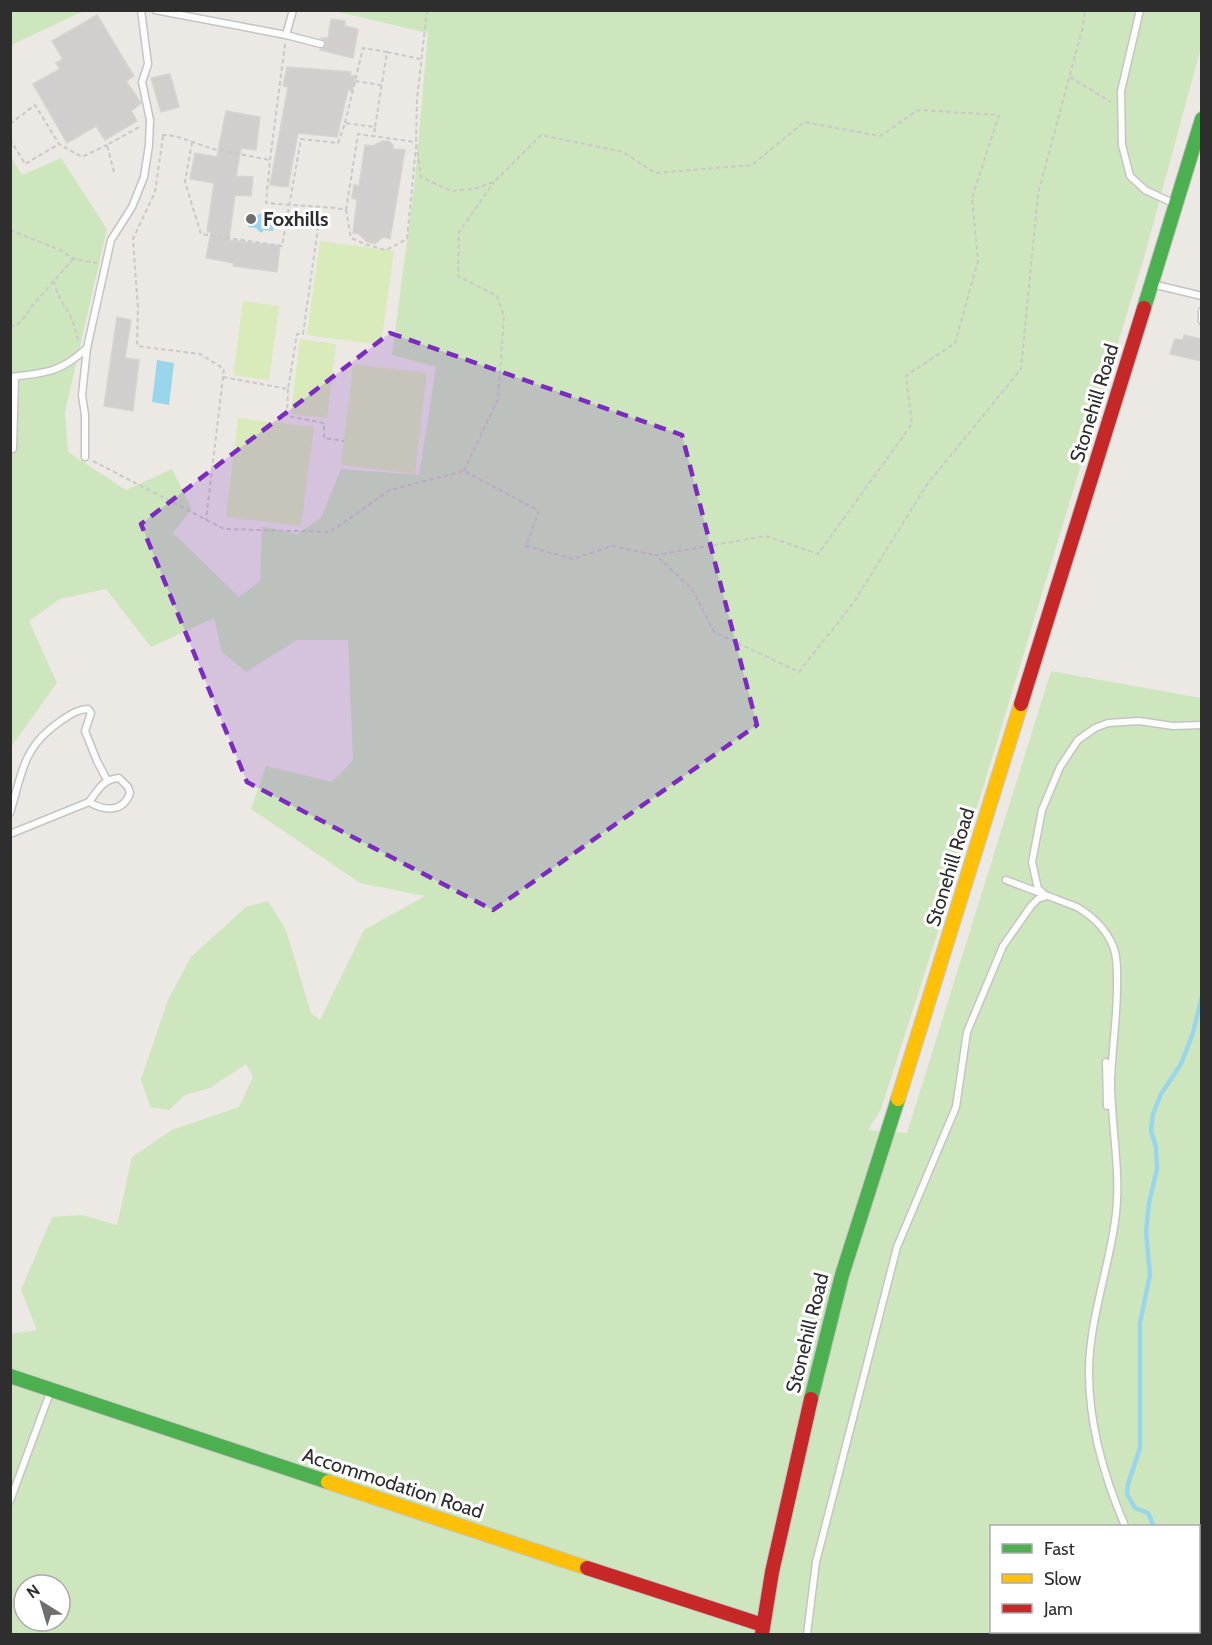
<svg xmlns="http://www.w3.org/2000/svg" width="1212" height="1645" viewBox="0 0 1212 1645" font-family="Cabin,sans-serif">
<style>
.green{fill:#cee6be;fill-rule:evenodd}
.pitch{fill:#d9eabb}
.water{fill:#99d6ec}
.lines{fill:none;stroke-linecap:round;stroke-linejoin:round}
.stream{stroke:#99d6ec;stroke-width:4.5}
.building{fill:#d1cecb;stroke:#d7d4d0;stroke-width:1.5}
.lane-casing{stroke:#c5c4c5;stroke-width:9}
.fast-casing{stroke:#c5c4c5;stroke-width:16}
.slow-casing{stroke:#c5c4c5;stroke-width:16}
.jam-casing{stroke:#c5c4c5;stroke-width:16}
.path{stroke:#c9c9c8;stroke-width:2;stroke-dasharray:4.5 3;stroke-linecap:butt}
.lane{stroke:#fcfcfb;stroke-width:6}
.fast{stroke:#4caf50;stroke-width:14}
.slow{stroke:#ffc107;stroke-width:14}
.jam{stroke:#c62828;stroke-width:14}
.marked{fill:#7b2cbf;fill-opacity:0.2;stroke:#7b2cbf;stroke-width:4.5;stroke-dasharray:12 8;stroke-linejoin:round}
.poi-dot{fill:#706f6e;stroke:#fff;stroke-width:2}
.labels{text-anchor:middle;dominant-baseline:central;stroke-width:6;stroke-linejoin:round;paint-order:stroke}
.poi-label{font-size:20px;font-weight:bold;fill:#2e2e2e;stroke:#fff;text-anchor:start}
.street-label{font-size:20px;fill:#2e2e2e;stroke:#fff}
</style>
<rect width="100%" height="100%" fill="#ece8e4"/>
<!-- green -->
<g class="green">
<polygon points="11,10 84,10 84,11 13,44 11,54"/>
<path d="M 334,11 L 1201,11 L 1201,47 L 1145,254 L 965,847 L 881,1109 L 868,1130 L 907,1133 L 1051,671 L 1201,698 L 1201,1634 L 11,1634 L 11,1334 L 37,1330 L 21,1290 L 52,1217 L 82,1215 L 117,1225 L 132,1157 L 172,1130 L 239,1107 L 253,1077 L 246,1064 L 210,1088 L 185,1095 L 169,1110 L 150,1107 L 141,1079 L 168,1000 L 191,957 L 246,907 L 268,901 L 286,930 L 311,1013 L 320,1020 L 364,930 L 425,896 L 360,883 L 251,809 L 266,766 L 332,782 L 353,760 L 348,640 L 297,640 L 246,672 L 222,652 L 214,618 L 151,647 L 106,589 L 60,599 L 29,621 L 57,683 L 11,747 L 10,155 L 22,175 L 61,158 L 107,229 L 65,412 L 68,452 L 126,490 L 172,469 L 192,509 L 173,533 L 239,597 L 260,581 L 262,526 L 297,534 L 321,518 L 341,469 L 419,475 L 436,367 L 392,355 L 415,179 L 428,33 ZM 992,1526 L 1198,1526 L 1198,1632 L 992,1632 ZM 24,1585 L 60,1585 L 60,1621 L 24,1621 Z"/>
</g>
<!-- pitch -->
<g class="pitch">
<polygon points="320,241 394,251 381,345 307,335"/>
<polygon points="243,301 279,306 269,380 233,375"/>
<polygon points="300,339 336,344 327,418 291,414"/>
<polygon points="353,364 427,373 415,474 341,465"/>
<polygon points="238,418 314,427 301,526 226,517"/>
</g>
<!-- water -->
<g class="water">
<polygon points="263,212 267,217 276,218 273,231 264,230 261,233 256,228 248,227 249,215 258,215"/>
<polygon points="157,360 174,363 169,405 152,402"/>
</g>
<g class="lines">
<!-- stream -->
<polyline class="stream" points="1152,1526 1153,1524 1148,1513 1135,1508 1127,1494 1128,1484 1140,1448 1140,1323 1150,1275 1146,1232 1149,1203 1157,1169 1156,1147 1151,1131 1153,1114 1161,1094 1181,1064 1193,1033 1202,996"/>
</g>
<!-- building -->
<g class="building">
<polygon points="97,15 134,76 126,81 141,103 131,111 137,121 105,140 96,126 67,143 33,84 60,69 56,63 63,59 52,41"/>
<polygon points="331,19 345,21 345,26 358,29 353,58 320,50 326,46 325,41 321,38 328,38"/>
<polygon points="287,67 351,72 350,76 355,76 352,91 348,90 337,137 298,133 288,187 270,185 288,87 283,86"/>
<polygon points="170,74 179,107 161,112 151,78"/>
<polygon points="226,111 260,117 256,150 241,148 236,176 253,177 251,196 235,195 229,240 280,246 277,272 233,266 234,263 206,258 211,232 207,232 214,183 190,179 195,153 217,157"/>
<polygon points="382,141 389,141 393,145 393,149 405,150 390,239 383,237 375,244 367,242 359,234 353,233 357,200 352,198 354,185 359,186 365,145 373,146"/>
<polygon points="117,317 131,320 125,358 139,360 133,411 104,406"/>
<polygon points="1184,335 1202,339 1202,361 1170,354 1175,339 1183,340"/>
</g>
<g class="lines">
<defs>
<g id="lane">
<polyline points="155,10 286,35 293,10"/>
<polyline points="1140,10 1121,91 1122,145 1130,176 1145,190 1175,204"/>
<polyline points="286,35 321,44"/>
<polyline points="1152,284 1202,296"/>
<polyline points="1202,311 1202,321"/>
<path d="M 10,377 C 45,373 60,373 87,348 L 111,240 L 132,207 L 144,177 L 149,145 L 150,120 L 142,82 L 148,64 L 141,10"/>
<polyline points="13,449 15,377"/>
<polyline points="85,457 85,415 82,395 87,348"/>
<path d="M 119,778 L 128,787 L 130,793 C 123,813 104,811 89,802 C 98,790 103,779 119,778 Z"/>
<path d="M 10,813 C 23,771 22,747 62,720 C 70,715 78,709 88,709 L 91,713 L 85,731 L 97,761 L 107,780"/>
<polyline points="10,834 89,802"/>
<path d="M 1006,880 L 1077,907 C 1092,916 1106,929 1113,946 C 1118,958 1117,973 1117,986 C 1117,1018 1112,1049 1111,1081 C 1111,1128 1122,1175 1115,1221 C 1108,1271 1090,1319 1089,1368 C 1088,1422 1104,1477 1125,1526"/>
<polyline points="1042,892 1038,889 1032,862 1042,810 1060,767 1078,740 1095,728 1108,723 1139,721 1173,726 1202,725"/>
<polyline points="1106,1062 1107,1106"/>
<polyline points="10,1501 51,1390"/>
<polyline points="1198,1629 1202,1632"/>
<polyline points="807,1634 816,1562 897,1247 956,1107 967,1032 1003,946 1031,906 1038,899 1047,896"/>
</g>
<g id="fast">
<polyline points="1144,308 1202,119"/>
<polyline points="10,1376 328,1482"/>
<polyline points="811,1399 842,1275 898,1099"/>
</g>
<g id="slow">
<polyline points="898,1099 1021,704"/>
<polyline points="328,1482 587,1568"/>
</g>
<g id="jam">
<polyline points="1021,704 1144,308"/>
<polyline points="587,1568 763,1625"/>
<polyline points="762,1634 772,1572 811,1399"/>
</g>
</defs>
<!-- lane casing -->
<use href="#lane" class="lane-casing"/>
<!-- fast casing -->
<use href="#fast" class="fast-casing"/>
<!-- slow casing -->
<use href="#slow" class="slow-casing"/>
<!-- jam casing -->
<use href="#jam" class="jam-casing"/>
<!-- path -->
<g class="path">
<polyline points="427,10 417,99 416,142 421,177 451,191 474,189 494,182 541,135 623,152 655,173 752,165 804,122 880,136 918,110 999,115 972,198 978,261 955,343 906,376 912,424 818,554 766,536 656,555 692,589 714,632 799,672 854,602 926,486 1021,369 1038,194 1083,26 1085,10"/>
<polyline points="285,44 270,160 266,203 336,208 346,210 351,238 367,245 386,250 407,239 416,146"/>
<polyline points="387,52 420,59"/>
<polyline points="1070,77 1111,102"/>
<polyline points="355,81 381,85"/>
<polyline points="345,123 363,48 387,52 375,127"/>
<polyline points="10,124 35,105 59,144 82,157 107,145"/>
<polyline points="162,135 175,136 213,149 270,160"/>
<polyline points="163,136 155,192 133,239 138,309 137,346 200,354 224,369 206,520"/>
<polyline points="10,139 25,164 59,144"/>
<polyline points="192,142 185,182 201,234 282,246 301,139 338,143 345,123 375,127 374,136"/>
<polyline points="114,172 107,145 141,126"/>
<polyline points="346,210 358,134 415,142"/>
<polyline points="10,230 60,250 74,259 97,263"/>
<path d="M 54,281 C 57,302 75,314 76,336 L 79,339"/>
<polyline points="10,325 15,326 21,322 32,306 73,259"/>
<polyline points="223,377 288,389 297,334 303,334 318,227 288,221"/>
<polyline points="288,389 287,416 324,423 324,438 344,441"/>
<polyline points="93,461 224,529 330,532 390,490 464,471 539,511 526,546 573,559 612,546 655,555"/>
<polyline points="464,471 498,399 504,316 497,296 458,276 459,232 494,182"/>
</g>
<!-- lane -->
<use href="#lane" class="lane"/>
<!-- fast -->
<use href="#fast" class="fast"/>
<!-- slow -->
<use href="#slow" class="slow"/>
<!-- jam -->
<use href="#jam" class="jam"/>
</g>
<!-- marked area -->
<path class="marked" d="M 390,333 L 682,435 L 757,725 L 493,910 L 247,782 L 141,524 Z"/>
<!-- markers -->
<circle class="poi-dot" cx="251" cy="219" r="6"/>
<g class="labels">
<!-- poi labels -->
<g class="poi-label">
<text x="263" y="219">Foxhills</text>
</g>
<!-- street labels -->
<g class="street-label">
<text transform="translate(1094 403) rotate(-73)">Stonehill Road</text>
<text transform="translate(950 867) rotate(-73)">Stonehill Road</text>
<text transform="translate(807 1333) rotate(-76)">Stonehill Road</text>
<text transform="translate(393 1483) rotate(18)">Accommodation Road</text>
</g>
</g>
<!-- border -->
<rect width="1212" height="1645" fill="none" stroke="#2e2e2e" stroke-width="24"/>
<!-- legend -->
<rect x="990" y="1525" width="210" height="108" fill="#ffffff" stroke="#ababab" stroke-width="1.5"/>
<rect x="1002" y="1544" width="30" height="9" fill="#4caf50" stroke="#ababab" stroke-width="1.5"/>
<text x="1044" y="1555" font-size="18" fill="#2e2e2e">Fast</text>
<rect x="1002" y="1574" width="30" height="9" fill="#ffc107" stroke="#ababab" stroke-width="1.5"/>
<text x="1044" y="1585" font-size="18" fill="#2e2e2e">Slow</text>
<rect x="1002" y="1604" width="30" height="9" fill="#c62828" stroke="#ababab" stroke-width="1.5"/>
<text x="1044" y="1615" font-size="18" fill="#2e2e2e">Jam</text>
<!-- north arrow -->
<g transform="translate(42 1603) rotate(323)"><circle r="28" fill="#ffffff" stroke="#ababab" stroke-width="1.5"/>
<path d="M0-4.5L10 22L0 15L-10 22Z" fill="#706f6e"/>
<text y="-9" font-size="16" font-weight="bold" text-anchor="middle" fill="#2e2e2e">N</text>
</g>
</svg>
